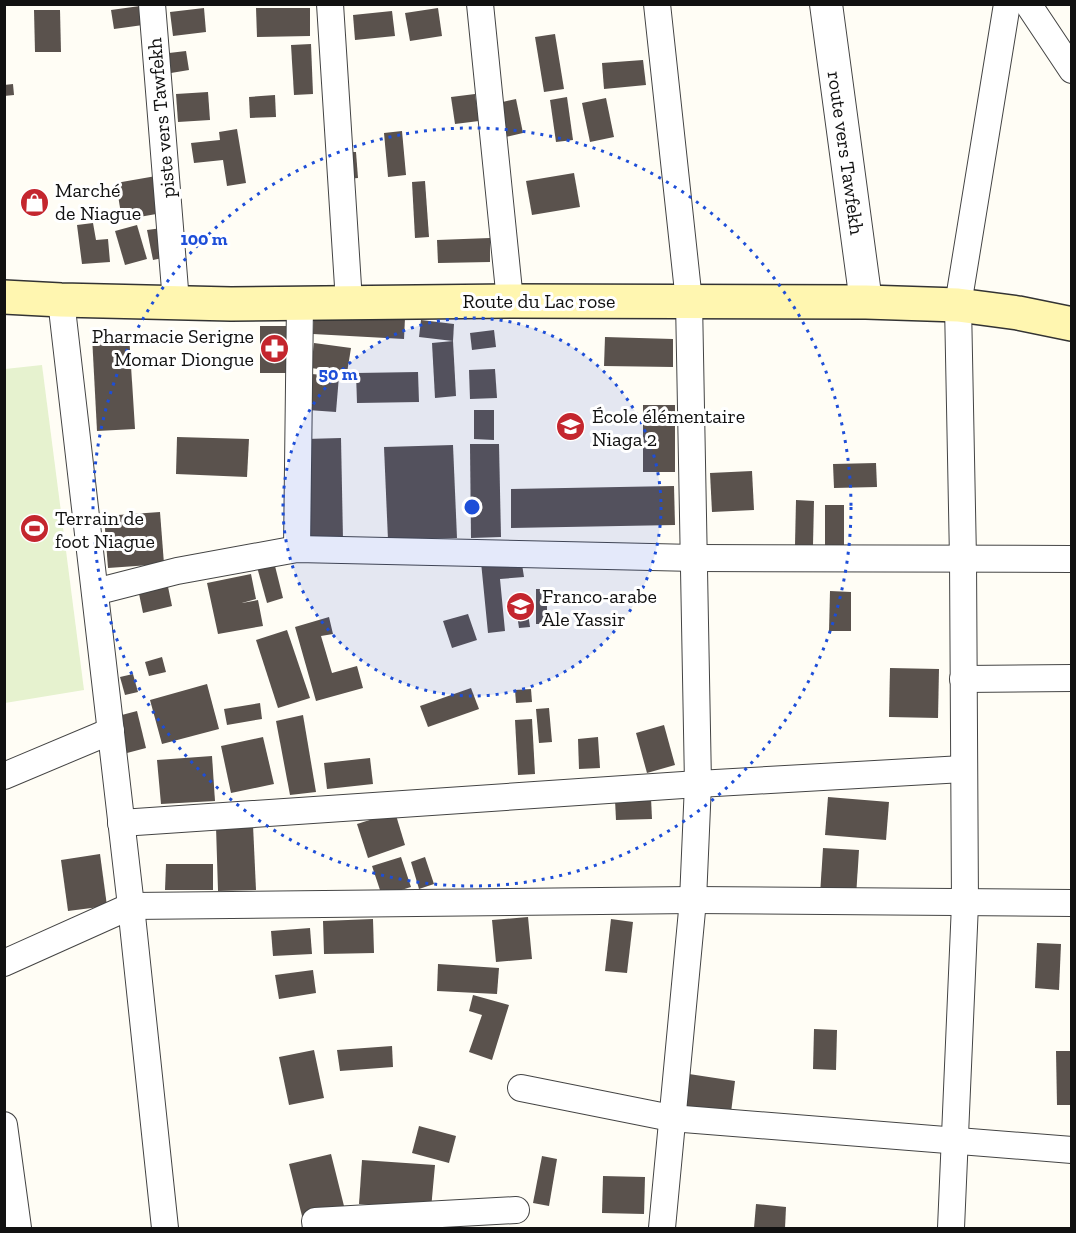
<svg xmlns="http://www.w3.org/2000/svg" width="1076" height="1233" viewBox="0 0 1076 1233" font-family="'Zilla Slab',serif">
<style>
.pitch{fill:#e6f2cf}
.building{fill:#5a524d}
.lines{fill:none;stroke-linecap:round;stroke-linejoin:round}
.minor-casing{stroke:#444;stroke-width:28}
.tertiary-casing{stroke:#444;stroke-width:34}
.secondary-casing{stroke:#333;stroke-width:36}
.minor{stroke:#fff;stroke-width:26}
.tertiary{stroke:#fff;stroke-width:32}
.secondary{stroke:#fff6b0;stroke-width:33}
.ring{fill:none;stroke:#1d4ed8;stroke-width:3;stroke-dasharray:3 6}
.labels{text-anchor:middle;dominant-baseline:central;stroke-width:6;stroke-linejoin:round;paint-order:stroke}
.street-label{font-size:20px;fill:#111;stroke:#fff}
.poi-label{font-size:20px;fill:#111;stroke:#fff;text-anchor:start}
.centre{fill:#1d4ed8;stroke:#fff;stroke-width:3}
.ring-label{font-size:18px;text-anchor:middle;font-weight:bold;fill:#1d4ed8;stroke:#fff;stroke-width:6;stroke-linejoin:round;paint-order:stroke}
</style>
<rect width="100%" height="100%" fill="#fffdf5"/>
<!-- pitch -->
<polygon class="pitch" points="42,365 84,690 5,703 5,369"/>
<!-- building -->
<g class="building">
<polygon points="140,6 143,25 114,29 111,10"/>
<polygon points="204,8 206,32 173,36 170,12"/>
<polygon points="256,8 310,8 310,36 257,37"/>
<polygon points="438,8 442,36 410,41 405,13"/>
<polygon points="34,10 60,10 61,52 35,52"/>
<polygon points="392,11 395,36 355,40 353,15"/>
<polygon points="555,34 564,89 544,92 535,37"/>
<polygon points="311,44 313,94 294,95 291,45"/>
<polygon points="186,51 189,70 171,73 169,53"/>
<polygon points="643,60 646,85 604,89 602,63"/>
<polygon points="13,84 14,95 4,96 4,85"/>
<polygon points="208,92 210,120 178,122 176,94"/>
<polygon points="475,94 479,121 455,124 451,97"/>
<polygon points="275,95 276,117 250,118 249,97"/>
<polygon points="567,97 573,140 556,142 550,100"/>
<polygon points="606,98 614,137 590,142 582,103"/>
<polygon points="516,99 523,133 501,138 494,104"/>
<polygon points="237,129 246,183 227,186 223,160 194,163 191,143 220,140 219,132"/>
<polygon points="402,131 406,175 388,177 384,133"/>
<polygon points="345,152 356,152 358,178 347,179"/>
<polygon points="574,173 580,207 532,215 526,181"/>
<polygon points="156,176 162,213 122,220 116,183"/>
<polygon points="425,181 429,237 415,238 412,182"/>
<polygon points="93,223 96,240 108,239 110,262 82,264 77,225"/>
<polygon points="137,225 147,259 125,265 115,231"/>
<polygon points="162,228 167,257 153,260 147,230"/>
<polygon points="490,238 490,262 438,263 437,240"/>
<polygon points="314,314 405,318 404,339 313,334"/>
<polygon points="421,320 454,324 453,341 419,337"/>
<polygon points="260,326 286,326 287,373 260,373"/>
<polygon points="494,330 496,347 472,350 470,333"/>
<polygon points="129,334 135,429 97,431 92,336"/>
<polygon points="605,337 673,339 673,367 604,366"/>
<polygon points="453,341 456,396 435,398 432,343"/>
<polygon points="314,343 351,348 347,373 311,368"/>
<polygon points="495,369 497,398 470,399 469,370"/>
<polygon points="418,372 419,402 357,403 356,373"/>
<polygon points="311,374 339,376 336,412 308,410"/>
<rect x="643" y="405" width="32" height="67"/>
<polygon points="474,410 494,410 494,440 474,439"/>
<polygon points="177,437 249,439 247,477 176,474"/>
<polygon points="341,438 343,540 308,541 306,439"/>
<polygon points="470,444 499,444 501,537 471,538"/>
<polygon points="453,445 457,538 388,540 384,447"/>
<polygon points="876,463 877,487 834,488 833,464"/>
<polygon points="752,471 754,510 712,512 710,473"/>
<polygon points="674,486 675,525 511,528 511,489"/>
<polygon points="796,500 814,501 813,545 795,545"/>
<rect x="825" y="505" width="19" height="40"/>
<polygon points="160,512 164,564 108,568 104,516"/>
<polygon points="521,558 524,577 500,579 505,631 488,633 481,562"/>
<polygon points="274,562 283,598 267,603 257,567"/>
<polygon points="251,574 256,599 242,603 258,600 263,626 218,634 207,583"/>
<polygon points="167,582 172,606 143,613 138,589"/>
<rect x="536" y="589" width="11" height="35"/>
<polygon points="830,591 851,592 851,631 829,631"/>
<polygon points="525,593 530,627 519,628 514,594"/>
<polygon points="468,614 477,640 452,648 443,621"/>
<polygon points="329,617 333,634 321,636 332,673 357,666 363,688 316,701 295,627"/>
<polygon points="287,630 310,698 278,708 256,640"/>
<polygon points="162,657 166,672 149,676 145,662"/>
<polygon points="890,668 939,669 938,718 889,717"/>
<polygon points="133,674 138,692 125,695 120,677"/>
<polygon points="207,684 219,729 162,744 150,700"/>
<polygon points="471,688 479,709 428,727 420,706"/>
<polygon points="531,689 532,702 516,703 515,690"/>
<polygon points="260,703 262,719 227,725 224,709"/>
<polygon points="549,708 552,742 539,743 536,709"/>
<polygon points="137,711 146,748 127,753 118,716"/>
<polygon points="303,715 316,792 290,795 276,721"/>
<polygon points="532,719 535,774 518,775 515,720"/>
<polygon points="664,725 675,765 647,773 636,733"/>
<polygon points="263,737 274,784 231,793 221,746"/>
<polygon points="598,737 600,768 579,769 578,739"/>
<polygon points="212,756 215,801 161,804 157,760"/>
<polygon points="370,758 373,784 327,789 324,763"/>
<polygon points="828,797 889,802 886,840 825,835"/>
<polygon points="651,798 652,819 616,820 615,800"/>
<polygon points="395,812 405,845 368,858 357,824"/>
<polygon points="253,825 256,890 218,891 216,826"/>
<polygon points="823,848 859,850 856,897 820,895"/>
<polygon points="100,854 107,906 68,911 61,860"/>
<polygon points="401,857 411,887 382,896 372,866"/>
<polygon points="425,857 434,884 419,889 411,862"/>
<polygon points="166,864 213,864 213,890 165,890"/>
<polygon points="528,917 532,959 496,962 492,920"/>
<polygon points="373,919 374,953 324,954 323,921"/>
<polygon points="611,919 633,922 627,973 605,971"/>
<polygon points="310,928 312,954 273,956 271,931"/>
<polygon points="1037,943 1061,944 1059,990 1035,988"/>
<polygon points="438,964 499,968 497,994 437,991"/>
<polygon points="313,970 316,993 279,999 275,975"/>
<polygon points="473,995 509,1005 492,1060 469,1052 482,1015 469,1011"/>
<polygon points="814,1029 837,1030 836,1070 813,1069"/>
<polygon points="392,1046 393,1067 340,1071 337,1050"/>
<polygon points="314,1050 324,1098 289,1105 279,1057"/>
<polygon points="1056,1051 1072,1051 1072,1105 1057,1105"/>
<polygon points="689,1074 735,1081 730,1120 683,1114"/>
<polygon points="419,1126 456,1136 449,1163 412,1153"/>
<polygon points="331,1154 345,1210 303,1220 289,1164"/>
<polygon points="542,1156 557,1159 549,1206 533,1203"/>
<polygon points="362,1160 435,1165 431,1209 359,1204"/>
<polygon points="603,1176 645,1177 644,1214 602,1213"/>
<polygon points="756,1204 786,1207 785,1228 754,1228"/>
</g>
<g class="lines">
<defs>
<g id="minor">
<polyline points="152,4 176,302"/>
<polyline points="330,4 349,302"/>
<polyline points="480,4 510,301"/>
<polyline points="657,4 689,301 698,784 693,900 662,1228"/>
<polyline points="1028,4 1072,70"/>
<polyline points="61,300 131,906 165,1228"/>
<polyline points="297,549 300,303"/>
<polyline points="95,592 177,571 297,549 695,558 1072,559"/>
<polyline points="963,679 1072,678"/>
<polyline points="4,776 111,731"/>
<polyline points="121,823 698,784 963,769"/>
<polyline points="4,963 131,906 693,900 1072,903"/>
<polyline points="521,1088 671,1118 1072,1150"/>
<polyline points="4,1125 18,1228"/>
<polyline points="316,1228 315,1221 516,1210"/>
<polyline points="951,1228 965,904 963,559 958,305 1007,4"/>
</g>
<polyline id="tertiary" points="826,4 866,302"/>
<polyline id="secondary" points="4,297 61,300 231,304 510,301 866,302 958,305 1018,313 1072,324"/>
</defs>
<!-- minor casing -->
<use href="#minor" class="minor-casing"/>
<!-- tertiary casing -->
<use href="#tertiary" class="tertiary-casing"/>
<!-- secondary casing -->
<use href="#secondary" class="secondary-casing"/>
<!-- minor -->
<use href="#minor" class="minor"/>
<!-- tertiary -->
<use href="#tertiary" class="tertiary"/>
<!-- secondary -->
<use href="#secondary" class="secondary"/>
</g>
<!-- distance rings -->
<circle cx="472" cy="507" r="189" fill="#1d4ed8" fill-opacity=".12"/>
<g class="ring">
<circle cx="472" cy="507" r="189"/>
<circle cx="472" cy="507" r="379"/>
</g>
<!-- icons -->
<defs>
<symbol id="shop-disc" viewBox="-11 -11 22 22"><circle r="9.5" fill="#c4262e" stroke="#fff"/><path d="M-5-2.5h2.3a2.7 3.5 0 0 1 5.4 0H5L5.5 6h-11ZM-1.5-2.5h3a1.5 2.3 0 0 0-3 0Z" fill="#fff"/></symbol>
<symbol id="pharmacy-disc" viewBox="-11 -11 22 22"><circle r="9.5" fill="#c4262e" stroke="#fff"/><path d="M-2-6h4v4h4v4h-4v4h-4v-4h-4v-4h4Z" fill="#fff"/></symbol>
<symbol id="school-disc" viewBox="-11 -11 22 22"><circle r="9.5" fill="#c4262e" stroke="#fff"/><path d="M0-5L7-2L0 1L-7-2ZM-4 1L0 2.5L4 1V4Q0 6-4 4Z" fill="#fff"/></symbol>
<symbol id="stadium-disc" viewBox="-11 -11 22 22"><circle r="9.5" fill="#c4262e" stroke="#fff"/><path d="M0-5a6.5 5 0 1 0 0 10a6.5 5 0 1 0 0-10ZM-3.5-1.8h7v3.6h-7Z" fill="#fff"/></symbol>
</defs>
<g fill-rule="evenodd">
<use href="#shop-disc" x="18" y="186" width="33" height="33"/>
<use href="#pharmacy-disc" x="258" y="332" width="33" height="33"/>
<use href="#school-disc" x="554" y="410" width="33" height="33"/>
<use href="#stadium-disc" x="18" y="512" width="33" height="33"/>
<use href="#school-disc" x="504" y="590" width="33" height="33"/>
</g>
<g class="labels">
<!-- street labels -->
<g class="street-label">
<text transform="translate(161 118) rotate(-95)">piste vers Tawfekh</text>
<text transform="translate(846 153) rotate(82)">route vers Tawfekh</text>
<text x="539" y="301">Route du Lac rose</text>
</g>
<!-- poi labels -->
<g class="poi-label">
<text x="55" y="190">Marché<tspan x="55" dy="23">de Niague</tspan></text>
<text x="254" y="336" text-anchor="end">Pharmacie Serigne<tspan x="254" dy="23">Momar Diongue</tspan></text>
<text x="592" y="416">École élémentaire<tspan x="592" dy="23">Niaga 2</tspan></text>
<text x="55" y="518">Terrain de<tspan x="55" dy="23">foot Niague</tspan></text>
<text x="542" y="596">Franco-arabe<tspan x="542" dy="23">Ale Yassir</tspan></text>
</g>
</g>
<circle cx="472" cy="507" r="9" class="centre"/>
<g class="ring-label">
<text x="204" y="245">100 m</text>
<text x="338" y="380">50 m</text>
</g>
<!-- border -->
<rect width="1076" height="1233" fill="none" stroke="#111111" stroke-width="12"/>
</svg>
